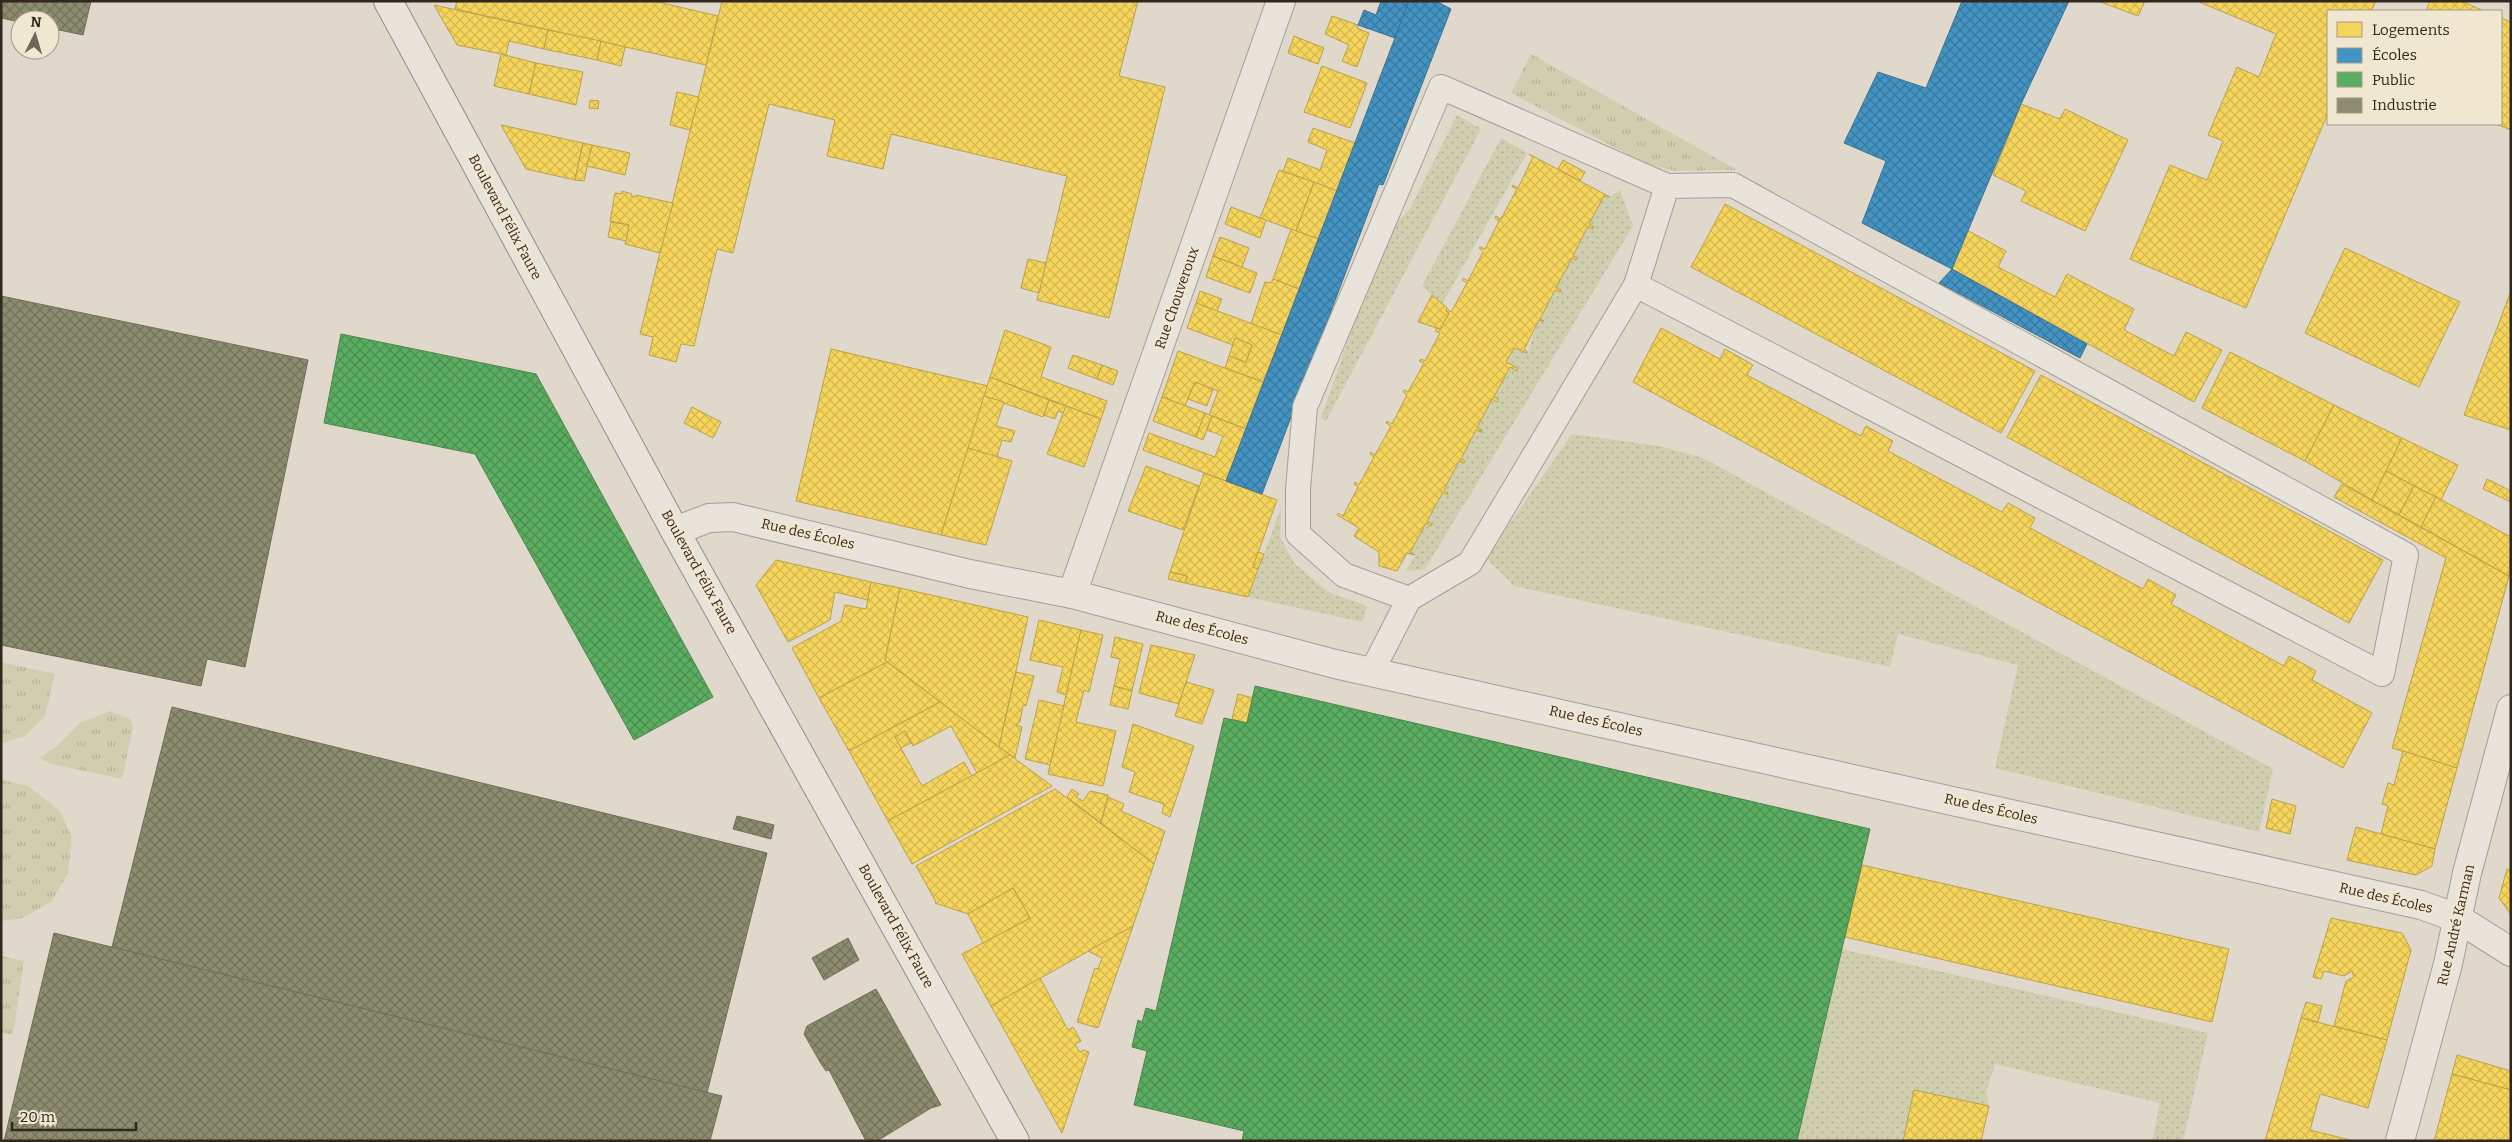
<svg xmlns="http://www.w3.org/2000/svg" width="2512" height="1142" viewBox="0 0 2512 1142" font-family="Bitter,serif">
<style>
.grass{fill:url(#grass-tufts)}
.garden{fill:url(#garden-dots)}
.homes{fill:url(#homes-cross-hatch);stroke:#bba149}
.schools{fill:url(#schools-cross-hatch);stroke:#3e7392}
.public{fill:url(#public-cross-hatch);stroke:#4e864d}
.industry{fill:url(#industry-cross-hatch);stroke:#716e56}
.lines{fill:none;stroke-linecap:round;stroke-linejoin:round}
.service-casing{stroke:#a59e94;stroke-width:26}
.minor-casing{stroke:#a59e94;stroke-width:30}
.secondary-casing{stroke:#958d84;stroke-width:30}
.service{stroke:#e8e4db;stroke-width:24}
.minor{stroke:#e8e4db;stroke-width:28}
.secondary{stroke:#e8e4db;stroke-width:28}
.labels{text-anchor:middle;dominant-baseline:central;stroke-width:5;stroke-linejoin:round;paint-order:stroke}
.street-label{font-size:14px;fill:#32271e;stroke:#f1e7d1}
</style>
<defs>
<pattern id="grass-tufts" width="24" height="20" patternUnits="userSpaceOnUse" patternTransform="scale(1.25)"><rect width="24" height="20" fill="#cfceae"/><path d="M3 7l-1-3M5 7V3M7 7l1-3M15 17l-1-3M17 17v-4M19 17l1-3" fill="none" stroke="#b2b195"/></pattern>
<pattern id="garden-dots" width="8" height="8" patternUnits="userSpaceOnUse" patternTransform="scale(1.25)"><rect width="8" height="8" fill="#cfceae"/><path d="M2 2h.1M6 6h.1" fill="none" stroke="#b2b195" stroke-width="1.8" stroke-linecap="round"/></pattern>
<pattern id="homes-cross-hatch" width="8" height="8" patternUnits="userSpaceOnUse" patternTransform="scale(1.25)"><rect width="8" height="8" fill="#f6d55c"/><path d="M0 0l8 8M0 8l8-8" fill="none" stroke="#d3b750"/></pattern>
<pattern id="schools-cross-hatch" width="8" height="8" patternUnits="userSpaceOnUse" patternTransform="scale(1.25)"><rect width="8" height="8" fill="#4393c3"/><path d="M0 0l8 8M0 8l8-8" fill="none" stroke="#39789e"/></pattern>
<pattern id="public-cross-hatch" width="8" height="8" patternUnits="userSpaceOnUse" patternTransform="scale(1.25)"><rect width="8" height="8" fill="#5aae61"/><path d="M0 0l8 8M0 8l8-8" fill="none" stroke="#4b8e4f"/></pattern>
<pattern id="industry-cross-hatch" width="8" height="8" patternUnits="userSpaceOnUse" patternTransform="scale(1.25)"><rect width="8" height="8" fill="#8c8c6e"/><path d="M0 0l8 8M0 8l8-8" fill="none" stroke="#73725a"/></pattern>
</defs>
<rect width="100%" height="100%" fill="#e0d8ca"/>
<!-- grass -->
<g class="grass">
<polygon points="1531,54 1737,170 1676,171 1644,163 1511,93"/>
<polygon points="1,662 55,674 45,716 25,736 2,743"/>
<polygon points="110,711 130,719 133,727 122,779 52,764 39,758 56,747 80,723"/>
<polygon points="1,780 28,786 60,811 72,837 68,873 52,901 23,918 1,921"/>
<polygon points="1,956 24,961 13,1035 1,1032"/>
</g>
<!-- garden -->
<g class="garden">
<polygon points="1457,115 1481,129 1326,421 1321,418 1367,286 1393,226 1410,209"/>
<polygon points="1501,138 1527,153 1442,304 1422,286"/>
<polygon points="1620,190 1633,226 1425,569 1406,571 1415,556 1410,553 1426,523 1432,524 1427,521 1443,492 1448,494 1444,490 1459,461 1465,461 1461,459 1476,430 1482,430 1477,428 1492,399 1497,402 1498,400 1494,397 1510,367 1517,371 1506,362 1514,348 1527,353 1539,320 1544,321 1540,319 1555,290 1561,290 1556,288 1572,258 1577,260 1573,256 1588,226 1593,228 1589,224 1604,196 1609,198"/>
<polygon points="1572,434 1659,446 1703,458 2273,769 2259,832 1995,768 2018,665 1898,634 1890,667 1514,586 1486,558"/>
<polygon points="1281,508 1280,537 1294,563 1328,592 1367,606 1362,622 1248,597"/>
<polygon points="1208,786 1846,931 1842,949 2208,1033 2183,1141 2152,1141 2160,1103 1995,1064 1986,1092 1989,1106 1914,1090 1903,1141 1242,1141 1244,1131 1134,1105"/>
</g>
<!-- homes -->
<g class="homes">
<polygon points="457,1 654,1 718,16 706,65 455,9"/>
<polygon points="722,1 1138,1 1119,76 1165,87 1109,318 1037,300 1067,176 891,134 883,169 827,156 835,120 769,104 733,253 717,249 694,346 681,344 676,362 649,355 653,337 640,334"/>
<polygon points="2098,1 2145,1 2138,16"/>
<polygon points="2197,1 2376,1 2371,11 2328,11 2328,113 2246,308 2130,259 2170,165 2207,180 2223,141 2208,135 2237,67 2259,77 2276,34"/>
<polygon points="2430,1 2461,1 2484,11 2426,11"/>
<polygon points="434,5 548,30 544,49 509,41 506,55 457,45"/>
<polygon points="1332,16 1358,25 1357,28 1369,33 1357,67 1342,61 1349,45 1325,34"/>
<polygon points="2501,18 2511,22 2511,130 2496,124 2501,124"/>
<polygon points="548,30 601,41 597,60 544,49"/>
<polygon points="1294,36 1324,48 1318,64 1288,53"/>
<polygon points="601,41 625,47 621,66 597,60"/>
<polygon points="501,54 536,63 529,94 494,86"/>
<polygon points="536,63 583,72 576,105 529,94"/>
<polygon points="1322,66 1367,83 1350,128 1304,112"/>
<polygon points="677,92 699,97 690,130 670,125"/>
<polygon points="590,100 599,101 598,109 589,108"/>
<polygon points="2021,104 2060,119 2065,109 2128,140 2085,231 2021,201 2026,191 1993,175"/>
<polygon points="501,125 583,143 575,180 526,169"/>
<polygon points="1313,128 1355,143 1337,191 1283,171 1288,158 1320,170 1327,150 1308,142"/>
<polygon points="583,143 592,145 584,181 575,180"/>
<polygon points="592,145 630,153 625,175 587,166"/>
<polygon points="1529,154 1610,197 1604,196 1589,224 1594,227 1593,229 1588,226 1573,256 1577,258 1576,260 1572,258 1556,288 1561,290 1560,292 1555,290 1540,319 1544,321 1539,320 1524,350 1527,351 1527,353 1514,348 1506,362 1517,368 1517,371 1510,367 1494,397 1499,400 1497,402 1492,399 1477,428 1482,430 1481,432 1476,430 1461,459 1466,461 1464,463 1459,461 1444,490 1448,493 1448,495 1443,492 1427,521 1432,524 1431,526 1426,523 1410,553 1415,555 1407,553 1397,571 1379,566 1379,552 1354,536 1359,528 1337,515 1338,513 1343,516 1358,487 1354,484 1355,482 1359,485 1374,457 1370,454 1371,452 1375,455 1391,426 1386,423 1387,421 1392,424 1407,395 1403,392 1404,390 1408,392 1424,363 1419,361 1421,359 1425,361 1440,333 1435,331 1437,328 1440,329 1449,313 1446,311 1447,308 1451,312 1467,283 1462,280 1463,278 1468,281 1483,252 1479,248 1480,247 1485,249 1499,221 1495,218 1496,216 1501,219 1517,189 1512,187 1513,185 1518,188 1533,157"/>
<polygon points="1563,160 1585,172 1580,181 1558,169"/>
<polygon points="1279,170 1314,182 1296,231 1260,218"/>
<polygon points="1314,182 1337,191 1318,239 1296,231"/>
<polygon points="622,191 632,194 631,196 635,197 636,195 673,203 660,253 625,244 629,225 610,221 615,193 621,194"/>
<polygon points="1725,204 2035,371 2001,433 1691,267"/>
<polygon points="1231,207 1266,220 1260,238 1225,224"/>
<polygon points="611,222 629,225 626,241 608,237"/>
<polygon points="1291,229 1318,239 1299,289 1273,279"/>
<polygon points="1967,230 2006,251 1998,267 2055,297 2067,274 2134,309 2124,330 2174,356 2186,332 2222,350 2194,402 1952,269"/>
<polygon points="1220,237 1249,248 1242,267 1213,256"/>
<polygon points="2345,248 2460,302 2419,387 2305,333"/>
<polygon points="1213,256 1257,273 1250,293 1206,277"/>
<polygon points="1028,259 1046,263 1039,293 1021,288"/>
<polygon points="1273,279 1299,289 1282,335 1251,324 1265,282 1271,283"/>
<polygon points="1200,291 1222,299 1217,311 1196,303"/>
<polygon points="2511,291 2511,430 2464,415"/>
<polygon points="1432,295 1447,308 1446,311 1449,313 1440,329 1418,322"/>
<polygon points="1196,303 1282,335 1263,382 1225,368 1229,356 1246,362 1252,345 1235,338 1233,345 1187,328"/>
<polygon points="1661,328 1720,359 1725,349 1753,365 1747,375 1861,436 1866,426 1893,441 1888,451 2002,512 2008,503 2035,518 2030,528 2143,589 2148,579 2176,595 2171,604 2284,666 2289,656 2316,671 2312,680 2372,713 2343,768 1633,382"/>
<polygon points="1005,330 1051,347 1041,377 1107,401 1101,419 990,377"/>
<polygon points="1235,338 1252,345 1246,362 1229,356"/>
<polygon points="831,349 988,386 941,535 796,501"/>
<polygon points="1178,351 1263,382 1246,429 1209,415 1218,391 1195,382 1185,406 1162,397"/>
<polygon points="2230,352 2334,405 2305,461 2202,408"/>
<polygon points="1073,355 1102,365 1097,379 1068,368"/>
<polygon points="1102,365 1118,371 1113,385 1097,379"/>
<polygon points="2041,375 2383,560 2349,623 2007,437"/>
<polygon points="990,377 1049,400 1043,417 984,396"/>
<polygon points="1195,382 1213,389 1207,406 1188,399"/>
<polygon points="984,396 1004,402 996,426 1015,431 1011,442 1002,440 997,457 968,448"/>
<polygon points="1162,397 1205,413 1196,437 1153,421"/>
<polygon points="1049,400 1066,406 1063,413 1058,411 1055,419 1044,415"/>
<polygon points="2334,405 2402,438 2372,500 2305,461"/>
<polygon points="1066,406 1101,419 1084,467 1047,454"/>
<polygon points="692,407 721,422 713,438 684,423"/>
<polygon points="1205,413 1212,416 1203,440 1196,437"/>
<polygon points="1212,416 1246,429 1226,481 1143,450 1149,433 1215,457 1223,436 1207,430"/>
<polygon points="2402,438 2458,465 2441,500 2386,471"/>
<polygon points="968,448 1012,461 986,545 941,535"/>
<polygon points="1146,466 1199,486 1183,530 1128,511"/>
<polygon points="2386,471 2414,486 2399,515 2372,500"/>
<polygon points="1204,473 1277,500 1253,567 1258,569 1248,597 1185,583 1187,576 1170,572"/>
<polygon points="2487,479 2511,491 2511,502 2483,489"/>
<polygon points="2342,484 2509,576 2457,768 2392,748 2446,558 2334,497"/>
<polygon points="2414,486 2436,497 2421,527 2399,515"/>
<polygon points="2436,497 2511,537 2509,576 2421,527"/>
<polygon points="1258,552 1264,554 1258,569 1253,567"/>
<polygon points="776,560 871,582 868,600 835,592 830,620 788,642 756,585"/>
<polygon points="1170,572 1187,576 1185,583 1168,579"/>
<polygon points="871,582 900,588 885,660 887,662 819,698 792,648 841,621 845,605 866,609"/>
<polygon points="900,588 1028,617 999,747 885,660"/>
<polygon points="1039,620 1081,630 1066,695 1057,692 1063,667 1030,660"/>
<polygon points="1081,630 1103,635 1089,692 1084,690 1076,722 1116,731 1103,786 1048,774"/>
<polygon points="1115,637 1143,644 1132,691 1114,686 1120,659 1111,657"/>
<polygon points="1151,645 1195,655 1179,704 1139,693"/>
<polygon points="887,662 940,702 849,751 819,698"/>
<polygon points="1016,672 1034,676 1026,706 1023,705 1020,722 1016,725 1022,727 1015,758 999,747"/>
<polygon points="1186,682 1214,690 1202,724 1175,716"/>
<polygon points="1114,686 1132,691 1128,709 1110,705"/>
<polygon points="1238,694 1253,698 1247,723 1232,719"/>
<polygon points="1039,700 1064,706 1050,765 1025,759"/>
<polygon points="940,702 1010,755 977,773 951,726 913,746 905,731 895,737 922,786 964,762 972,776 888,821 849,751"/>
<polygon points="1133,724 1194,746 1170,817 1162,813 1164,804 1129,792 1135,772 1122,767"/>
<polygon points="905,731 911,743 901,748 895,737"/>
<polygon points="2403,751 2457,768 2435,849 2381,834 2388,806 2382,804 2388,783 2394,785"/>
<polygon points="1010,755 1052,786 912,864 888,821"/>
<polygon points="1055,789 1154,864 1133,926 991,1006 962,954 1030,918 1013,888 968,914 935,903 936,902 916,866"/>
<polygon points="1072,789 1079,794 1076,797 1083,801 1090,791 1108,795 1101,823 1067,797"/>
<polygon points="1108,797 1124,804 1121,811 1165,831 1154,864 1101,823"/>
<polygon points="2272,799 2296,806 2290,834 2266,828"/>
<polygon points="2356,827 2435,849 2432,866 2416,875 2347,860"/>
<polygon points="1862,865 2229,949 2212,1022 1845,937"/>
<polygon points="2507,869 2511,871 2511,915 2499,898"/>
<polygon points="1013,888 1030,918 983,943 968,914"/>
<polygon points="2331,918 2402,933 2411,950 2387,1040 2334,1026 2346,981 2354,977 2352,971 2344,976 2324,971 2321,979 2313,977"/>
<polygon points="1133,926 1098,1028 1077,1022 1095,968 1098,969 1102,958 1088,951"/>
<polygon points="1040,978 1068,1030 1073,1027 1081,1041 1075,1044 1080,1052 1083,1050 1089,1052 1062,1133 991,1006"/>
<polygon points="2306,1002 2322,1006 2318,1022 2301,1018"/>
<polygon points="2301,1018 2387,1040 2368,1108 2320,1094 2310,1130 2354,1141 2265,1141"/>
<polygon points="2457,1055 2511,1071 2511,1090 2452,1074"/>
<polygon points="2452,1074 2511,1090 2511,1141 2434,1141"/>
<polygon points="1914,1090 1989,1106 1981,1141 1903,1141"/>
</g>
<!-- schools -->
<g class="schools">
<polygon points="1381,1 1409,1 1395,38 1358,25 1364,10 1376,15"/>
<polygon points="1409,1 1436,1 1451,9 1383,185 1379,184 1262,494 1226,481"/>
<polygon points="1962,1 2069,1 2021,104 1952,269 1862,223 1886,161 1844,143 1878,72 1926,88"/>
<polygon points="1952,269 2087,344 2080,358 1939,283"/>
</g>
<!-- public -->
<g class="public">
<polygon points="341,334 536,374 713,697 634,740 475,454 324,423"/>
<polygon points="1255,686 1870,829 1797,1141 1242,1141 1244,1131 1134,1105 1147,1051 1132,1047 1138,1020 1142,1022 1146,1008 1156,1011 1224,718 1247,723"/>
</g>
<!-- industry -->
<g class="industry">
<polygon points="1,1 91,1 83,35 50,28 50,20 20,20 20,22 1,18"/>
<polygon points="1,296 308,360 245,667 207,659 201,686 1,645"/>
<polygon points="172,707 767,853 707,1093 112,947"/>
<polygon points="737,816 774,825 771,839 733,829"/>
<polygon points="54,933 722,1096 710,1141 4,1141"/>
<polygon points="848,938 859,960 824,980 812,958"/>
<polygon points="876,989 941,1105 931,1108 877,1141 866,1141 829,1070 826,1071 820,1062 804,1034 807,1026"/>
</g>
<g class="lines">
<defs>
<g id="service">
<polyline points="1409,599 1344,575 1298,534 1298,489 1305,407 1441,87 1667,186"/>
<polyline points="1372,671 1409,599 1470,563 1636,285 1667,186 1733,185 2406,555 2382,674 1636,285"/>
</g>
<g id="minor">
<polyline points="675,531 709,518 733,517 970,574 1072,594 1335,664 2421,905 2457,918 2511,952"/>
<polyline points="1072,594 1281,1"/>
<polyline points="2400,1141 2448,964 2467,873 2511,709"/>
</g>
<polyline id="secondary" points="388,1 675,531 1015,1141"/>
</defs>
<!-- service casing -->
<use href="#service" class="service-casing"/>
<!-- minor casing -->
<use href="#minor" class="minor-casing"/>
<!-- secondary casing -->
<use href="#secondary" class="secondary-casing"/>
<!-- service -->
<use href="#service" class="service"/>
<!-- minor -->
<use href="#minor" class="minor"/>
<!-- secondary -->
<use href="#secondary" class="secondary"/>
</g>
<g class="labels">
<!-- street labels -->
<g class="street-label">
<text transform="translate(505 217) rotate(62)">Boulevard Félix Faure</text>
<text transform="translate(1177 298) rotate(-71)">Rue Chouveroux</text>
<text transform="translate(808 534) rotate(13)">Rue des Écoles</text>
<text transform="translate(699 572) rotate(61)">Boulevard Félix Faure</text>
<text transform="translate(1202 628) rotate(15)">Rue des Écoles</text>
<text transform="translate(1596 721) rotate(13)">Rue des Écoles</text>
<text transform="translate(1991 809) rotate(13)">Rue des Écoles</text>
<text transform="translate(2386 898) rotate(13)">Rue des Écoles</text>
<text transform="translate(2456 925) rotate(-77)">Rue André Karman</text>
<text transform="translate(896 926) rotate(61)">Boulevard Félix Faure</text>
</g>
</g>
<!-- border -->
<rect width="2512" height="1142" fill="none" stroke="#32271e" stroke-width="5"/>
<!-- legend -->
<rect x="2327" y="10" width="175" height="115" fill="#f1e7d1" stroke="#a59a89"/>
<rect x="2337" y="22" width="25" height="15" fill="#f6d55c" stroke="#a59a89"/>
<text x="2372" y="35" font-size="15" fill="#32271e">Logements</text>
<rect x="2337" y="48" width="25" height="15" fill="#4393c3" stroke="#a59a89"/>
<text x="2372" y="60" font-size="15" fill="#32271e">Écoles</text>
<rect x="2337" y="72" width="25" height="15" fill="#5aae61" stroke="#a59a89"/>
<text x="2372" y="85" font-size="15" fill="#32271e">Public</text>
<rect x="2337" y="98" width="25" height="15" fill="#8c8c6e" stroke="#a59a89"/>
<text x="2372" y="110" font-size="15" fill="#32271e">Industrie</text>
<!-- north arrow -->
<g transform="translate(35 35) rotate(5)"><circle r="24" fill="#f1e7d1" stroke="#a59a89"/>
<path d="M0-4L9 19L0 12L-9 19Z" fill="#6f655a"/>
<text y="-8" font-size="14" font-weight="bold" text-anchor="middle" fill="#32271e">N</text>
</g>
<!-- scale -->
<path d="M12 1122v8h124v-8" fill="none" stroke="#32271e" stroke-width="2.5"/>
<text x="20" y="1122" font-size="15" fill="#32271e" stroke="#f1e7d1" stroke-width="4" paint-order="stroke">20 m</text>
</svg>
